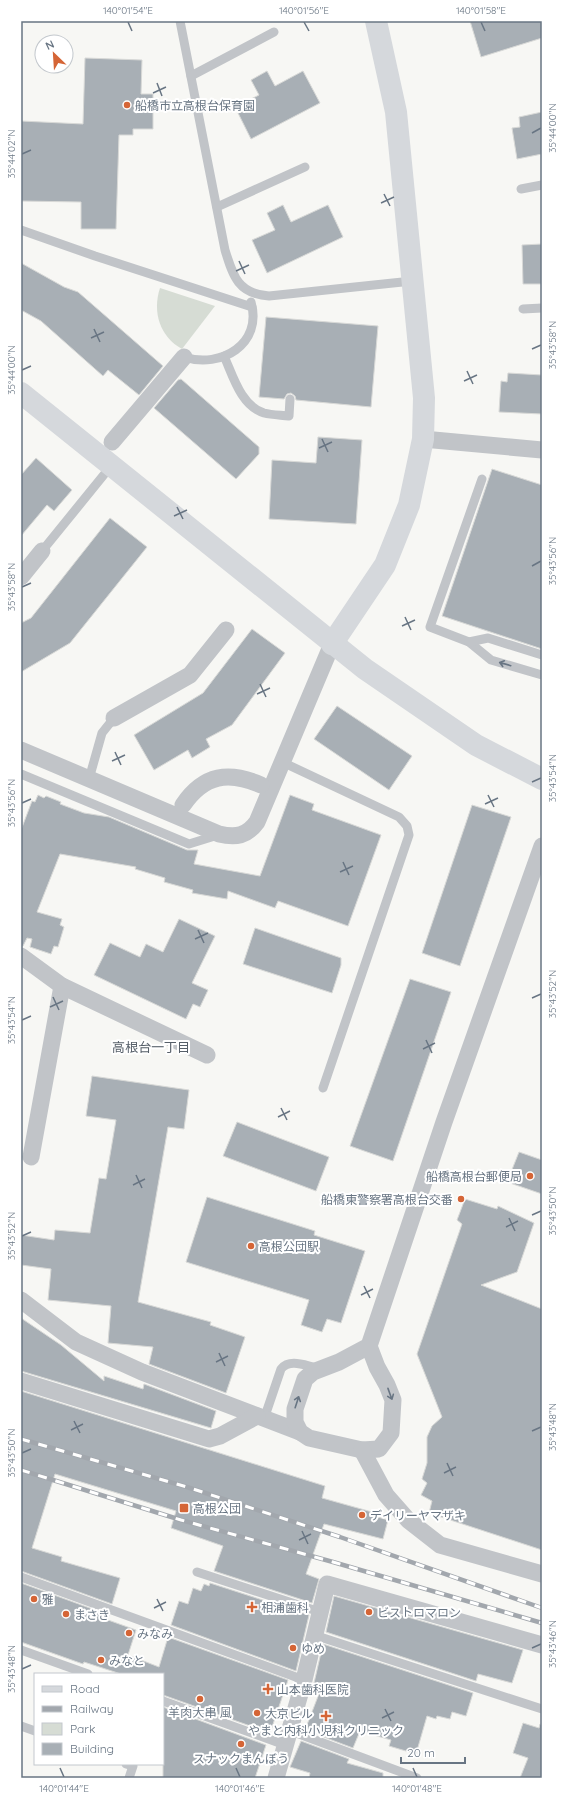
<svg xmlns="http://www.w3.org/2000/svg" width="563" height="1799" viewBox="0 0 563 1799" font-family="Quicksand,'Noto Sans JP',sans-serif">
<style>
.green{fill:#d6dcd4}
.building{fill:#a8afb5;stroke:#d8d9d7}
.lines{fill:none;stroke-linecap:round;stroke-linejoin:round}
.lane{stroke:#c1c4c8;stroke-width:9}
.street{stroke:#c1c4c8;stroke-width:17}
.secondary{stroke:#d5d8dc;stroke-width:22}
.rail-casing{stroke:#a2a7ad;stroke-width:4.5}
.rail{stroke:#fff;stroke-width:3;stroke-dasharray:9;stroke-linecap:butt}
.oneway{stroke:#687583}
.ticks{fill:none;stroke:#687583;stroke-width:1.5}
.poi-dot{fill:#d56536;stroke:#fff;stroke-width:1.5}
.labels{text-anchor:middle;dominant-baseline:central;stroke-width:4;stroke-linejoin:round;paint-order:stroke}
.poi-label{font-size:12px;fill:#687583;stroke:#fff;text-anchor:start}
.neighbourhood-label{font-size:13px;fill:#565f69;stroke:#fff}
.neatline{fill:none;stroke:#687583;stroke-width:1.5}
.ticks-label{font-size:10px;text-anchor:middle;fill:#687583}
</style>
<rect width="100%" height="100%" fill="#f7f7f4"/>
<!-- green -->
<path class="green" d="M 160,288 L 215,306 L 182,349 C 160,337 152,312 160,288 Z"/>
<!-- building -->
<g class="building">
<polygon points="470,21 542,21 542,38 481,57"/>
<polygon points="85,58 142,60 141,94 153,94 153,129 133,129 133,135 119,135 116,229 81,229 81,202 21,201 21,121 83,124"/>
<polygon points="267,71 275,86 303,71 320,103 251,139 235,107 259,95 251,80"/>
<polygon points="542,112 542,154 517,159 512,128 520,127 519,117"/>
<polygon points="283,205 291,222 328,205 343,237 267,273 252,240 275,230 267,213"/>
<polygon points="542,244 542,284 523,284 522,245"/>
<polygon points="21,263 64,287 78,292 163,366 139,395 108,370 103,376 41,321 21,310"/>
<polygon points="266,317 378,326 371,407 296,400 295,396 291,393 287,394 284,399 259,397"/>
<polygon points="508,373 542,375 542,414 499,412 501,381 507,382"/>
<polygon points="181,379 259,447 259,454 236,479 154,408 178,380"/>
<polygon points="318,437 362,440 356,524 269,519 272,460 316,463"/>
<polygon points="36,458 72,490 54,511 47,505 21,536 21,475"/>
<polygon points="492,469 542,485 542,649 442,616"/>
<polygon points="110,518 147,547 70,643 21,672 21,623 31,618"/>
<polygon points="252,629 285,653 232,725 206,739 210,747 192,758 188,750 154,770 134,735 203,693"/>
<polygon points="337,706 412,756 389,790 314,739"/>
<polygon points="38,795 44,798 46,796 61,802 60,804 84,813 109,817 187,850 198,850 194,864 260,876 290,795 314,804 312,810 381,835 348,926 278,901 275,908 228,891 227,899 192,893 193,890 164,882 165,878 135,869 136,867 60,854 37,912 62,919 60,925 64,927 58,947 54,946 51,954 30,947 32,939 27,938 23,946 21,946 21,830 32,801 35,802"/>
<polygon points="472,805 511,817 460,966 422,953"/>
<polygon points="179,919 215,936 192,983 208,990 200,1007 193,1004 186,1019 94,975 110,943 140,957 146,944 163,952"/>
<polygon points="255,928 341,958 341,965 332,993 243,964"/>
<polygon points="410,979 451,992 393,1161 350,1146"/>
<polygon points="92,1076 189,1090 184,1129 168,1127 138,1302 211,1322 210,1325 245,1337 226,1393 149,1364 153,1347 108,1343 111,1306 48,1300 51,1269 21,1265 21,1235 54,1240 55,1230 90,1233 99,1178 106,1179 116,1120 86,1116"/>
<polygon points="237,1122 329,1157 316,1191 223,1156"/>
<polygon points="519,1152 542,1160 542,1194 507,1182"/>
<polygon points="207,1197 315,1231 314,1235 365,1251 341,1323 327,1319 322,1332 301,1325 309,1300 186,1262"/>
<polygon points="465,1199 497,1209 498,1206 534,1223 517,1272 481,1285 542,1309 542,1550 429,1513 432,1501 421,1495 427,1483 422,1479 427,1463 427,1437 432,1426 442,1417 417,1354 462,1224 457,1220"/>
<polygon points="21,1318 61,1345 104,1381 104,1376 143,1389 144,1384 216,1411 211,1428 21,1371"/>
<polygon points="21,1391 325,1486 322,1498 372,1512 371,1515 388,1520 383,1539 324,1524 306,1574 319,1579 312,1603 214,1571 223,1546 171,1528 176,1511 55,1474 32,1548 62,1557 61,1561 120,1578 112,1604 21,1571"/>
<polygon points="21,1583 109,1615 108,1620 136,1630 128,1655 159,1667 168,1637 288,1680 270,1733 163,1695 163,1674 121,1674 84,1662 83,1664 21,1642"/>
<polygon points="210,1583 309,1615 296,1671 171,1625 179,1601 188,1604 193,1588 201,1591 204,1584 209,1586"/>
<polygon points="334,1596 523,1650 512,1683 478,1674 476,1681 326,1632"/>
<polygon points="323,1644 473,1693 466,1716 452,1712 450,1719 437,1716 436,1719 427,1716 416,1754 389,1746 391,1740 360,1731 353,1748 305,1730 322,1686 314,1683"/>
<polygon points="163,1707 266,1745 255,1778 163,1778"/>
<polygon points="523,1723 539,1728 540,1724 542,1725 542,1778 520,1778 528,1758 513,1753"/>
<polygon points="301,1741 349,1759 347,1763 383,1773 383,1778 309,1778 310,1773 290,1767"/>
</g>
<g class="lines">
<!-- lane -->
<g class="lane">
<path d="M 180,21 L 225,250 C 233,276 238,294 269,296 L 412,281"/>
<polyline points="191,76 274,32"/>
<polyline points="521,189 542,185"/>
<polyline points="217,207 305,167"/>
<polyline points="21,230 95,256 252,307"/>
<polyline points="523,309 542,308"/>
<path d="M 224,356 C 233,376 241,406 264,413 C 272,415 281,415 289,416 L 290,399"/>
<path d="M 184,357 C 221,369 263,344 251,302"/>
<polyline points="482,479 430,627 469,642 491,660 542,675"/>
<polyline points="42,551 111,466"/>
<polyline points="469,642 488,638 542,655"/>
<polyline points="282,762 399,817 407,826 409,835 323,1088"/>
<polyline points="21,774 189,844 218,835"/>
<polyline points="89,779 102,733 114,718"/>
<path d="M 264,1419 L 281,1369 C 290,1358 306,1366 318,1368"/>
<polyline points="197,1572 320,1612"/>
<polyline points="21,1577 304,1680"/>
<polyline points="314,1635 542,1709"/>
<polyline points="21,1650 88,1674"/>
<polyline points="163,1701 285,1745"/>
<polyline points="21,1726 35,1731"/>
<polyline points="291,1731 417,1778"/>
<polyline points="126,1764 133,1766 129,1778"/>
</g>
<!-- street -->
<g class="street">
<polyline points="423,439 542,450"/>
<polyline points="112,442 184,357"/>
<polyline points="21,577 42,551"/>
<polyline points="114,718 190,675 226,630"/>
<path d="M 21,750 L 219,834 C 236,838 247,836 257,822 L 332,644"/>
<path d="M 183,805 C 204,774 229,771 261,785"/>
<polyline points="21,956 62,986 207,1055"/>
<polyline points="31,1157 62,986"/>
<polyline points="21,1300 76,1342 142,1372 300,1432"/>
<polyline points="369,1346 339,1362 313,1372 305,1379 295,1409 295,1422 300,1432 309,1438 362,1450 379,1449 391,1433 393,1400 387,1385 377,1367 369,1346 444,1122 542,846"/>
<polyline points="21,1381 209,1439 220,1436 257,1416"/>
<polyline points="362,1450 386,1495 408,1520 440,1545 542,1574"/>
<polyline points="276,1778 304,1680 327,1584 542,1645"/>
</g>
<!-- secondary -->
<g class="secondary">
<polyline points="21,393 365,669 476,745 542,779"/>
<polyline points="332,644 385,565 409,505 423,439 424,398 396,112 376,21"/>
</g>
<defs>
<g id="rail">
<polyline points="21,1439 187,1487 340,1537 542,1608"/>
<polyline points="21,1470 181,1520 333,1562 542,1623"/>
</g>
</defs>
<!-- rail casing -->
<use href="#rail" class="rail-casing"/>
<!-- rail -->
<use href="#rail" class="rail"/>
</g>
<!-- one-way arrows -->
<defs><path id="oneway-shaft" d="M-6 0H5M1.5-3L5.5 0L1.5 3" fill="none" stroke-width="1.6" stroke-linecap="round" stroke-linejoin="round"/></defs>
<g class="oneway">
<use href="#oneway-shaft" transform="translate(505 664) rotate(-164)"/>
<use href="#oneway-shaft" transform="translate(390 1394) rotate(70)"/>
<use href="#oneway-shaft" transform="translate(297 1402) rotate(-72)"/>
</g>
<!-- ticks -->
<path class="ticks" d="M 128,22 L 132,31M 304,22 L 309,31M 481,22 L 485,31M 157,83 L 162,96M 153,93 L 166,87M 532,133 L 541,128M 22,154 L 31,150M 384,194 L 390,206M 381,203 L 394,197M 239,261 L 245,274M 236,271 L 249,265M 94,329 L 100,342M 91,338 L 104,332M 532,349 L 541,345M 22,370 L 31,366M 467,371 L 473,384M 464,381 L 477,375M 322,439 L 328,452M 319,448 L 332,442M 177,507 L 183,519M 174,516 L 187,510M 532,566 L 541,561M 22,587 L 31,583M 405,617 L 411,630M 402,626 L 415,620M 260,684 L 266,697M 257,694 L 270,688M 115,752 L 121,765M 112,761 L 125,755M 532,782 L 541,778M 488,795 L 494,807M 22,803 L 31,799M 485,804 L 498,798M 343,862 L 349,875M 340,872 L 353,866M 198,930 L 204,943M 195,939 L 208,933M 53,997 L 59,1010M 532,998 L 541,994M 50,1007 L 63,1001M 22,1020 L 31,1016M 426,1040 L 432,1053M 423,1049 L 435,1043M 281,1108 L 287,1120M 278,1117 L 290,1111M 136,1175 L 142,1188M 133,1185 L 145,1179M 532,1215 L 541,1211M 509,1218 L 515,1231M 506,1227 L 518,1221M 22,1236 L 31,1232M 364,1286 L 370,1298M 361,1295 L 373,1289M 219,1353 L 225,1366M 216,1362 L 228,1356M 74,1421 L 80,1433M 71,1430 L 83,1424M 532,1431 L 541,1427M 22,1453 L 31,1449M 447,1463 L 453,1476M 444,1473 L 456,1467M 302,1531 L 308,1544M 299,1540 L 311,1534M 157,1599 L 163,1611M 154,1608 L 166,1602M 532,1648 L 541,1644M 22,1669 L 31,1665M 385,1709 L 391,1721M 382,1718 L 394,1712M 60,1768 L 64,1777M 236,1768 L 240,1777M 413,1768 L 417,1777"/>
<!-- markers -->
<g class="poi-dot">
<circle cx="127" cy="105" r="4"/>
<circle cx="530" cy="1176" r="4"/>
<circle cx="461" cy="1199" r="4"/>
<circle cx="251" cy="1246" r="4"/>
<rect x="179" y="1503" width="10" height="10" rx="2"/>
<circle cx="362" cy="1515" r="4"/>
<circle cx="34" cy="1599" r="4"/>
<path d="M250 1601h4v4h4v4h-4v4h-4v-4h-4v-4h4z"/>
<circle cx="369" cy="1612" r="4"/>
<circle cx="66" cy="1614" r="4"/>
<circle cx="129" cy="1633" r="4"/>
<circle cx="293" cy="1648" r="4"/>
<circle cx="101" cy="1660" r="4"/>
<path d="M266 1683h4v4h4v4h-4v4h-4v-4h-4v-4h4z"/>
<circle cx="200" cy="1699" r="4"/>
<circle cx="257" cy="1713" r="4"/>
<path d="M324 1710h4v4h4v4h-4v4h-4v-4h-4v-4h4z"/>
<circle cx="241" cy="1744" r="4"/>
</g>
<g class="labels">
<!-- poi labels -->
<g class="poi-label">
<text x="135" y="105">船橋市立高根台保育園</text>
<text x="522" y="1176" text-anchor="end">船橋高根台郵便局</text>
<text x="453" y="1199" text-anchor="end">船橋東警察署高根台交番</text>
<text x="259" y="1246">高根公団駅</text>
<text x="193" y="1508">高根公団</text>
<text x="370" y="1515">デイリーヤマザキ</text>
<text x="42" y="1599">雅</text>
<text x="261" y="1607">相浦歯科</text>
<text x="377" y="1612">ビストロマロン</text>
<text x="74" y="1614">まさき</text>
<text x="137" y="1633">みなみ</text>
<text x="301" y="1648">ゆめ</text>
<text x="109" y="1660">みなと</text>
<text x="277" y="1689">山本歯科医院</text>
<text x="200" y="1712" text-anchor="middle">羊肉大串 風</text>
<text x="265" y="1713">大京ビル</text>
<text x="326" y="1730" text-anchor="middle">やまと内科小児科クリニック</text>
<text x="241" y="1758" text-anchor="middle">スナックまんぼう</text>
</g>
<!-- neighbourhood labels -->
<g class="neighbourhood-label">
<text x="151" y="1047">高根台一丁目</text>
</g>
</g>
<!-- border -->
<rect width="563" height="1799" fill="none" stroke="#ffffff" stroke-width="44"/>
<!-- legend -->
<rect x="34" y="1673" width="130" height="92" fill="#ffffff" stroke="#c3c8cd"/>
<rect x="42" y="1686" width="20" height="6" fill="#d5d8dc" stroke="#c3c8cd"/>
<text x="70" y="1693" font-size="12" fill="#687583">Road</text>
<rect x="42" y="1706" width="20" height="6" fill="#a2a7ad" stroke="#c3c8cd"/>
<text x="70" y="1713" font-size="12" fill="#687583">Railway</text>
<rect x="42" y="1723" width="20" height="12" fill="#d6dcd4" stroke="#c3c8cd"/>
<text x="70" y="1733" font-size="12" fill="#687583">Park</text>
<rect x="42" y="1743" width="20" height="12" fill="#a8afb5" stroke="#c3c8cd"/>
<text x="70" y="1753" font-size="12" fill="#687583">Building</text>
<!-- north arrow -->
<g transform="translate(54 54) rotate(335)"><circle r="19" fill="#ffffff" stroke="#c3c8cd"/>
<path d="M0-3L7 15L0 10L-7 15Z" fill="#d56536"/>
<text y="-6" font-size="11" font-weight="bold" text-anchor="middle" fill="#687583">N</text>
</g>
<!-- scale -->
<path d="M401 1757v6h64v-6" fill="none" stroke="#687583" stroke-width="2"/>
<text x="407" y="1757" font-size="12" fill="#687583" stroke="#ffffff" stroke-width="3" paint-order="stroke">20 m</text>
<rect x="22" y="22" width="519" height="1755" class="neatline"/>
<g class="ticks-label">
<text x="128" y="14">140°01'54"E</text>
<text x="304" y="14">140°01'56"E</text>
<text x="481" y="14">140°01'58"E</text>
<text transform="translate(552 128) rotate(-90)" y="4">35°44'00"N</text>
<text transform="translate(11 154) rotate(-90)" y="4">35°44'02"N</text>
<text transform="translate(552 345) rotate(-90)" y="4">35°43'58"N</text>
<text transform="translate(11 370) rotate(-90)" y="4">35°44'00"N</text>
<text transform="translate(552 561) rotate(-90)" y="4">35°43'56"N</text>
<text transform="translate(11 587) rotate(-90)" y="4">35°43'58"N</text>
<text transform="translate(552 778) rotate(-90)" y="4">35°43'54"N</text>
<text transform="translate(11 803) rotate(-90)" y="4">35°43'56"N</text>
<text transform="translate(552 994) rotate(-90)" y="4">35°43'52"N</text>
<text transform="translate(11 1020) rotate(-90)" y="4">35°43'54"N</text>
<text transform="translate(552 1211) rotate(-90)" y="4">35°43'50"N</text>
<text transform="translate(11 1236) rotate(-90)" y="4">35°43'52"N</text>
<text transform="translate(552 1427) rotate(-90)" y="4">35°43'48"N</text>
<text transform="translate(11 1453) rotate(-90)" y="4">35°43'50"N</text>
<text transform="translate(552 1644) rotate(-90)" y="4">35°43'46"N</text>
<text transform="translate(11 1669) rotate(-90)" y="4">35°43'48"N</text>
<text x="64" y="1792">140°01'44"E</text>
<text x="240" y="1792">140°01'46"E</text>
<text x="417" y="1792">140°01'48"E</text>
</g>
</svg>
